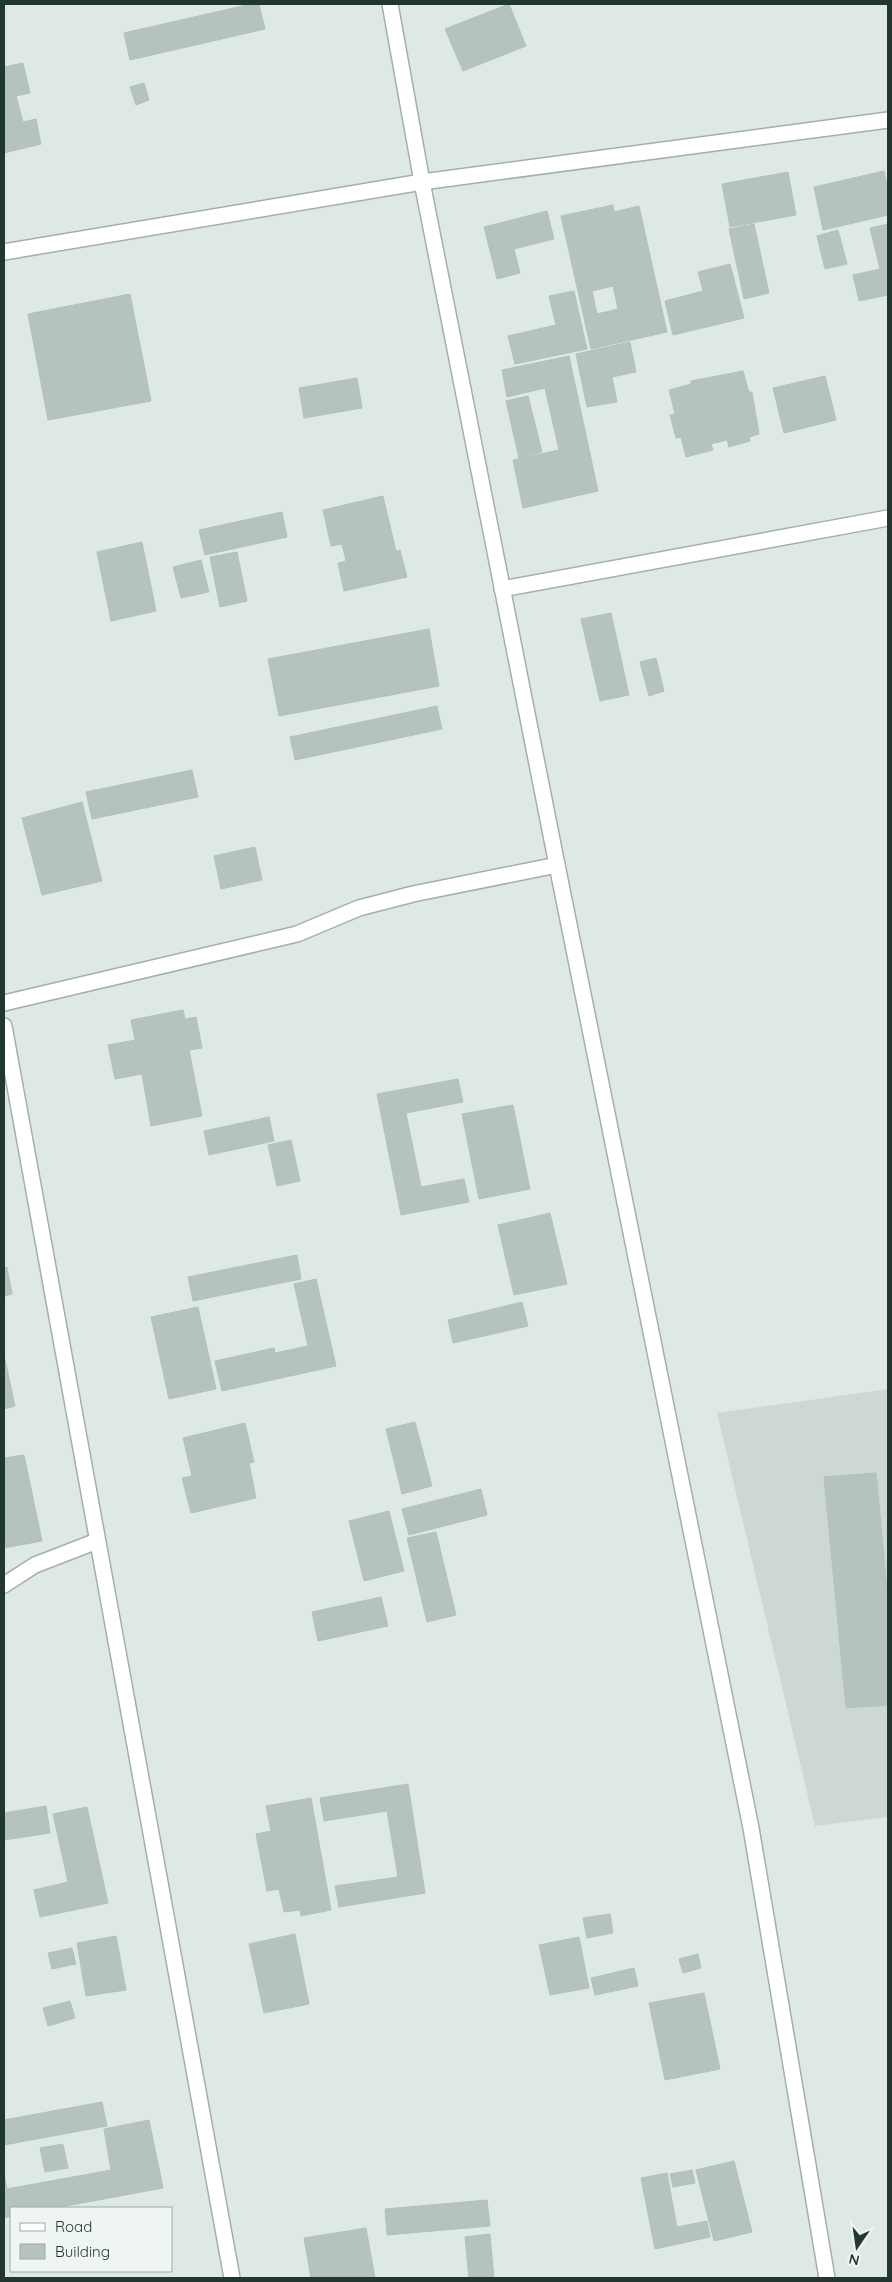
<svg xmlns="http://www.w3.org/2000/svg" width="892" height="2282" viewBox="0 0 892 2282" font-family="Quicksand,sans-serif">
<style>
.built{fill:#ced8d3}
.building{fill:#b5c3bd;stroke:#b3c1ba;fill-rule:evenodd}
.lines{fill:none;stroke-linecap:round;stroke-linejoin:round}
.street-casing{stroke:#a3b0aa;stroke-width:18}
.street{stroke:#fff;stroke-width:15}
</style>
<rect width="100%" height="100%" fill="#dfe9e4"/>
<!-- built -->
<polygon class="built" points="888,1389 888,1817 815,1826 717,1413"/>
<!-- building -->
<g class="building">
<polygon points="251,4 259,4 265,29 130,60 124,33"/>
<polygon points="509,4 526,46 463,71 445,29"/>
<polygon points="23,63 30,93 16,96 23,122 36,119 41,144 4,153 4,67"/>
<polygon points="144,83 149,100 136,105 130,87"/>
<polygon points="884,171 888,191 888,215 823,230 814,187"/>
<polygon points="788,172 796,215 730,227 722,184"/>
<path d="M 613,205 L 614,212 L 639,206 L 667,332 L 591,349 L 561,216 ZM 613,286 L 618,309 L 597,314 L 592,291 Z"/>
<polygon points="547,211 554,239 514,249 520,273 497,279 484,227"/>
<polygon points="754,224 769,293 744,299 729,229"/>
<polygon points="888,224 888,295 859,301 853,275 880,269 870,228"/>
<polygon points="838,230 847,264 825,269 817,236"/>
<polygon points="730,264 744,318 673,335 665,301 703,291 698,272"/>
<polygon points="574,291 587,349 515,364 508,336 556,325 549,296"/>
<path d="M 130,294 L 151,401 L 48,420 L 28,314 ZM 103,330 L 111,373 L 74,381 L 66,337 Z"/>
<polygon points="103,330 111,373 74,381 66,337"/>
<polygon points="630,342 636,372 612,377 617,402 587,407 576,354"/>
<polygon points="569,356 598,491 523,508 513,460 559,450 545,388 507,397 502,370"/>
<polygon points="743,371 749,392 752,392 759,434 749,437 750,441 729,447 727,440 711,444 713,450 686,457 681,437 676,438 670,415 675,414 669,390 691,384 691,381"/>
<polygon points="825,376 836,420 784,433 773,388"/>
<polygon points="357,378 362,408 304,418 299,388"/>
<polygon points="528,396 542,452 519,458 506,401"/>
<polygon points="383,496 396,551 400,550 407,577 344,591 338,563 346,561 342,544 331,546 323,510"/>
<polygon points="282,512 287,537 205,555 199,530"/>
<polygon points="142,542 156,611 111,621 97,552"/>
<polygon points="237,552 247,601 220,607 210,557"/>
<polygon points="201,560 209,592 181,598 173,567"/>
<polygon points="611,613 629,695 600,701 581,619"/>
<polygon points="429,629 439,686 279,716 268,659"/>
<polygon points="656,658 664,691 649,696 640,662"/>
<polygon points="437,706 442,729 295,760 290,737"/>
<polygon points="192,770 198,797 92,819 86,792"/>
<polygon points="82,802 102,881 42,895 22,818"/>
<polygon points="255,847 262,880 221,889 214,856"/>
<polygon points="183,1010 185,1019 196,1017 202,1048 189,1050 202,1116 151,1126 142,1074 115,1079 108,1045 135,1040 131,1020"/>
<polygon points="458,1079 463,1102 406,1113 421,1187 464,1179 469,1202 401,1215 377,1094"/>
<polygon points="513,1105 530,1189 479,1199 462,1114"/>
<polygon points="269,1117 274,1141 209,1155 204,1131"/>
<polygon points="291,1140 300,1181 277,1186 268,1145"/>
<polygon points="550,1213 567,1284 514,1295 498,1225"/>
<polygon points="297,1255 301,1279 193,1301 188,1277"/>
<polygon points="7,1267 12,1294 4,1296 4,1268"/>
<polygon points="316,1279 336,1366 222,1391 215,1361 274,1348 275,1353 308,1346 294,1284"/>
<polygon points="522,1302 528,1326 453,1343 448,1320"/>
<polygon points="198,1307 216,1389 169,1399 151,1317"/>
<polygon points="4,1355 15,1406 4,1409"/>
<polygon points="415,1422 432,1486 402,1494 386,1429"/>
<polygon points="245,1423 254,1462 249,1463 256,1498 191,1513 182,1478 192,1476 183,1438"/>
<polygon points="24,1455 42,1541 4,1548 4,1458"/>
<polygon points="876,1473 888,1601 888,1705 846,1708 824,1477"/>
<polygon points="481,1489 487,1515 409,1535 402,1509"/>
<polygon points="389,1511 404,1571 364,1581 349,1521"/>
<polygon points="436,1532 456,1615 427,1622 407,1538"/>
<polygon points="381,1597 388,1626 318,1641 312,1612"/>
<polygon points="408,1784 425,1893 339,1907 335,1886 398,1877 387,1811 324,1821 320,1798"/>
<polygon points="311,1798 331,1910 301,1916 300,1910 284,1912 279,1889 267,1891 256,1834 271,1831 266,1806"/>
<polygon points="46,1806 50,1833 4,1840 4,1813"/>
<polygon points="87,1807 108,1903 40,1917 34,1890 68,1882 53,1814"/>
<polygon points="610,1914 613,1933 587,1938 583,1918"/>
<polygon points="295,1934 309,2004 264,2013 249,1944"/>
<polygon points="116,1936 126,1990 86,1996 77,1943"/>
<polygon points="579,1937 589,1988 550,1995 539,1945"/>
<polygon points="72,1948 76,1964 52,1969 48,1953"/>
<polygon points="698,1954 701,1968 683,1973 679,1959"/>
<polygon points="634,1968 638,1986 595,1995 591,1978"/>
<polygon points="704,1993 720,2069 665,2080 649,2003"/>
<polygon points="70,2001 75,2018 48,2026 43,2008"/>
<polygon points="102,2102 107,2126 4,2145 4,2120"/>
<polygon points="149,2120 163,2188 55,2208 11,2208 11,2216 4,2218 4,2174 7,2189 111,2170 104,2129"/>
<polygon points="63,2144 68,2168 45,2172 40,2148"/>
<polygon points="734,2161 752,2232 714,2241 696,2170"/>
<polygon points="692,2170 695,2183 673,2187 670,2174"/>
<polygon points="667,2173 677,2227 707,2221 710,2237 655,2249 641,2178"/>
<polygon points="487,2200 490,2226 387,2235 385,2209"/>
<polygon points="366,2228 375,2278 311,2278 304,2238"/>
<polygon points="490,2234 494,2278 469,2278 465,2237"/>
</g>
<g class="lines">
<defs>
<g id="street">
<polyline points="390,4 422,182 557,865 751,1828 827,2278"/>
<polyline points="4,252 422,182 888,120"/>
<polyline points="502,589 888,518"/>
<polyline points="4,1003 297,934 359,908 413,894 557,865"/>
<polyline points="4,1026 232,2278"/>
<polyline points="4,1585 35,1565 97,1541"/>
</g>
</defs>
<!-- street casing -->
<use href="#street" class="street-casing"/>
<!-- street -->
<use href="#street" class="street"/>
</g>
<!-- border -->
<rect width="892" height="2282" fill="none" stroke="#223730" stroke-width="10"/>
<!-- legend -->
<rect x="10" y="2207" width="162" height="65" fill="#eff6f2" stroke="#9daaa4"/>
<rect x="20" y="2223" width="25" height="8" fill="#ffffff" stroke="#9daaa4"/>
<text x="55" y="2232" font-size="15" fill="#223730">Road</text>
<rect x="20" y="2244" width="25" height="15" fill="#b5c3bd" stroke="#9daaa4"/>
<text x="55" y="2257" font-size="15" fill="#223730">Building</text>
<!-- north arrow -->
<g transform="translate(857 2247) rotate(193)" stroke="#eff6f2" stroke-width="4" paint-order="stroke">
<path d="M0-4L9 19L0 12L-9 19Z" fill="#223730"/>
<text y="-8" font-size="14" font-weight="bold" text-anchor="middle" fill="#223730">N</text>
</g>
</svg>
